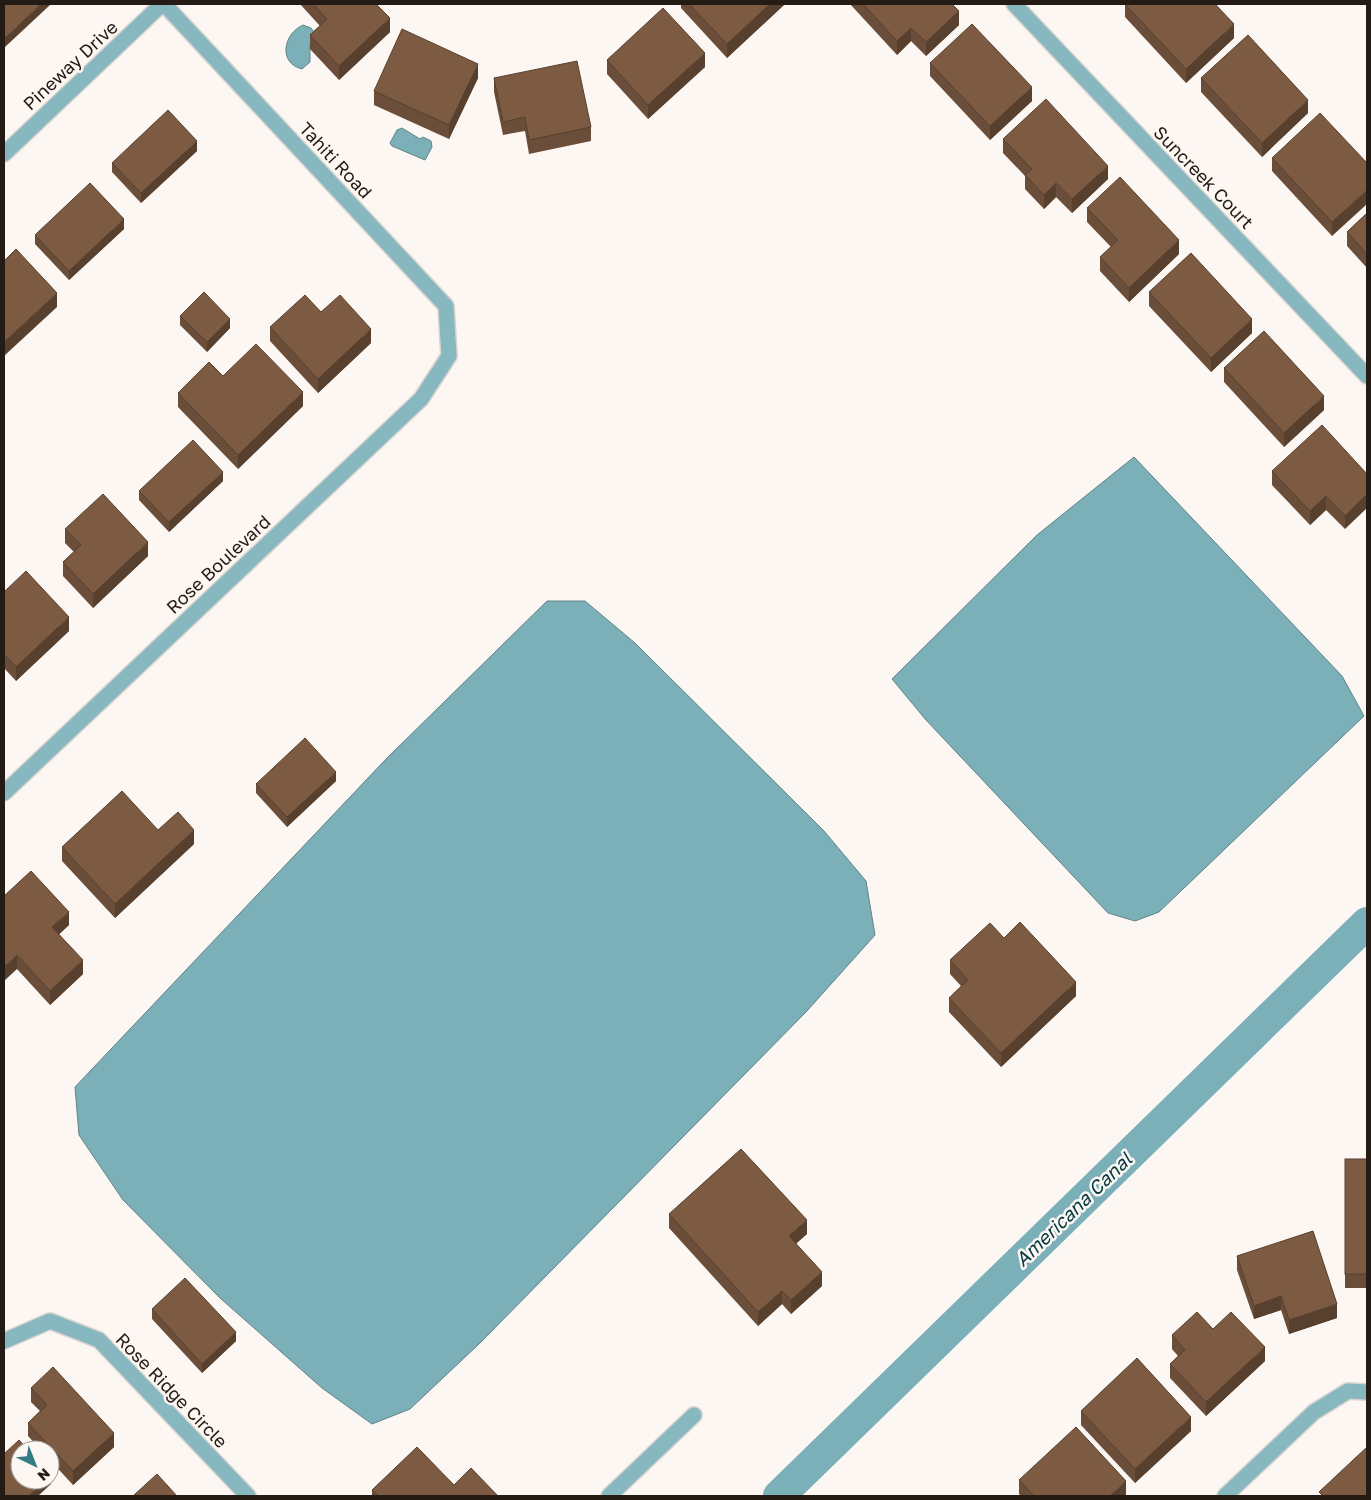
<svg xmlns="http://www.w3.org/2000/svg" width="1371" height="1500" viewBox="0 0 1371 1500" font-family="'Golos Text',sans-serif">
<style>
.water{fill:#7bb0b9;stroke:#618388}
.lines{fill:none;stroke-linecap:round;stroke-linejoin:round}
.canal{stroke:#7bb0b9;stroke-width:32}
.minor-casing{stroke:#dad4d0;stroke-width:18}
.minor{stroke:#87b7bf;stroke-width:15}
.wall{fill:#6b4e39}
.shaded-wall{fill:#57402e}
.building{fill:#7c5b42;stroke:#57402e}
.labels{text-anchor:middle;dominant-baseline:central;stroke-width:5;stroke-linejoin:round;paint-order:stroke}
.street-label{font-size:18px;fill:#241b14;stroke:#fdf7f4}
.water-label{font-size:19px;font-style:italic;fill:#043940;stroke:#fdf7f4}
</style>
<rect width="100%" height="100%" fill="#fdf7f4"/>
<!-- water -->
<g class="water">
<path d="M 303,25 L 311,28 L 316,35 L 310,44 L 310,62 L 302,69 C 278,63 283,34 303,25 Z"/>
<polygon points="402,128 420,139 423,137 431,141 432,147 425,160 392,146 390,143 397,130"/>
<polygon points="1134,457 1342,676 1364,716 1159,912 1135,921 1108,913 926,720 892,679 1037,535"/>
<polygon points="547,601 585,601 635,643 824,831 866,881 875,935 806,1012 480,1343 410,1409 372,1424 322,1388 220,1298 123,1200 79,1135 75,1087 387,758"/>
</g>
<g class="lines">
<!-- canal -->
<polyline class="canal" points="779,1496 1367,923"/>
<defs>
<g id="minor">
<polyline points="1014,4 1367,376"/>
<polyline points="4,154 162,4"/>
<polyline points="4,793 421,399 449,356 446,306 164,4"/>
<polyline points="4,1341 50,1321 99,1340 248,1496"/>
<polyline points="609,1496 694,1415"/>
<polyline points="1225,1496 1314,1412 1348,1391 1367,1392"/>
</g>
</defs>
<!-- minor casing -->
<use href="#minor" class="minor-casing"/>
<!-- minor -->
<use href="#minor" class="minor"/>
</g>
<!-- wall -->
<g class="wall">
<polygon points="300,4 376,4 390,32 339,80 310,49 310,35 320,26"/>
<polygon points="681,4 785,4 727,58 681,8"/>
<polygon points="850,4 952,4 959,25 926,56 911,41 897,55"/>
<polygon points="1125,4 1234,38 1186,83 1125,17"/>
<polygon points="607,60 705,67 648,119 607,74"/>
<polygon points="930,63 1032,101 990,140 930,76"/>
<polygon points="478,78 449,139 374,105 374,91"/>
<polygon points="494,78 591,127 591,141 529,154 525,131 503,135 494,92"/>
<polygon points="1201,78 1308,113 1262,157 1201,92"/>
<polygon points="1003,139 1108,179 1072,213 1056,197 1044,209 1025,189 1025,176 1003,153"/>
<polygon points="197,151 141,203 112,172 112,163"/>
<polygon points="1272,158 1367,163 1332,236 1272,171"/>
<polygon points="1087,208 1179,254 1129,302 1100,271 1100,257 1111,247 1087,222"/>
<polygon points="1367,213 1367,268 1347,246 1347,232"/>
<polygon points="124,229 69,280 35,244 35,235"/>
<polygon points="1149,292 1252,333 1211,372 1149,306"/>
<polygon points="321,312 371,343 318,393 270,341 270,327"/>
<polygon points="180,316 230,328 207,352 180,325"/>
<polygon points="1224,368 1324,410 1284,447 1224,382"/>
<polygon points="223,376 303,406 238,469 178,407 178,393"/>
<polygon points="1272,471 1367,474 1345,529 1326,510 1310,525 1272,485"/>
<polygon points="223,481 169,532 139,500 139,491"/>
<polygon points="65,529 148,556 93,608 63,576 63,562 74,552 65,543"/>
<polygon points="4,592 69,631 16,681 4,668"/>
<polygon points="336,781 287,827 256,793 256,784"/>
<polygon points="158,830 194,844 115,918 62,861 62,847"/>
<polygon points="4,896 69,925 59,934 83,974 50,1005 17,969"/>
<polygon points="1004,938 1076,996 1001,1067 949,1012 949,998 961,986 950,974 950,960"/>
<rect x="1345" y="1159" width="22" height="129"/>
<polygon points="669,1214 807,1234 796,1243 822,1286 791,1314 782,1304 758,1326 669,1228"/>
<polygon points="1237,1256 1337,1318 1289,1334 1281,1310 1254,1319 1237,1270"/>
<polygon points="152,1309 236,1341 202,1373 152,1319"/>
<polygon points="1172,1335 1265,1361 1206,1416 1170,1378 1170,1364 1178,1356 1172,1349"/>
<polygon points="31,1388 114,1447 73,1485 50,1460 50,1450 41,1450 28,1436 28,1423 40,1411 31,1402"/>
<polygon points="1081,1411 1191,1431 1135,1483 1081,1425"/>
<polygon points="1019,1480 1126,1495 1125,1496 1021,1496 1019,1494"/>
<polygon points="454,1485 498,1496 372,1496 372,1490"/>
</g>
<!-- shaded-wall -->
<g class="shaded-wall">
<polygon points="41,4 50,4 50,5 5,47 5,38"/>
<polygon points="770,4 785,4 727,58 727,44"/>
<polygon points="959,11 959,25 926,56 926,42"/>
<polygon points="390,18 390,32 339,80 339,66"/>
<polygon points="1234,24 1234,38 1186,83 1186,69"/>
<polygon points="911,28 911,41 897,55 897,41"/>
<polygon points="705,53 705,67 648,119 648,105"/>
<polygon points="478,64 478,78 449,139 449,125"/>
<polygon points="1032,87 1032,101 990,140 990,126"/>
<polygon points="1308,100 1308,113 1262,157 1262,143"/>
<polygon points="197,141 197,151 141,203 141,193"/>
<polygon points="1108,166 1108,179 1072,213 1072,199"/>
<polygon points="1056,183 1056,197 1044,209 1044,195"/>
<polygon points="1367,190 1367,204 1332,236 1332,222"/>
<polygon points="124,219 124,229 69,280 69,271"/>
<polygon points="1179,240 1179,254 1129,302 1129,288"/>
<polygon points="57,293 57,307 4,356 4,342"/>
<polygon points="230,319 230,328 207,352 207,342"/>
<polygon points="1252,319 1252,333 1211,372 1211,358"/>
<polygon points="371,329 371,343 318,393 318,379"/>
<polygon points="303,392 303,406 238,469 238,455"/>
<polygon points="1324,396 1324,410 1284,447 1284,433"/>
<polygon points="223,472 223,481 169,532 169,522"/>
<polygon points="1367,494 1367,508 1345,529 1345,516"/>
<polygon points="1326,496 1326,510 1310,525 1310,511"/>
<polygon points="148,542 148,556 93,608 93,594"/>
<polygon points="69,617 69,631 16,681 16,667"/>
<polygon points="336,772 336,781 287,827 287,817"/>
<polygon points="194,830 194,844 115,918 115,904"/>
<polygon points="69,912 69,925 52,941 52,927"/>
<polygon points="17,955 17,969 4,981 4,967"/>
<polygon points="83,960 83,974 50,1005 50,991"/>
<polygon points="1076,982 1076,996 1001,1067 1001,1053"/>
<polygon points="807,1220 807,1234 789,1250 789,1236"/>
<polygon points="822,1272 822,1286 791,1314 791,1300"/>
<polygon points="782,1291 782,1304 758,1326 758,1312"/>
<polygon points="1281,1296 1281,1310 1254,1319 1254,1306"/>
<polygon points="1337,1304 1337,1318 1289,1334 1289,1320"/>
<polygon points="236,1332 236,1341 202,1373 202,1364"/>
<polygon points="1265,1347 1265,1361 1206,1416 1206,1402"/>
<polygon points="1191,1417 1191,1431 1135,1483 1135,1469"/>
<polygon points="114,1433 114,1447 73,1485 73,1471"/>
<polygon points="51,1475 51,1484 38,1496 28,1496 46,1480 50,1480 50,1476"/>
<polygon points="1126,1481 1126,1495 1125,1496 1110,1496"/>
</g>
<!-- building -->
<g class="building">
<polygon points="4,4 41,4 5,38 4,37"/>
<polygon points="313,4 376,4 390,18 339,66 310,35 327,19"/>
<polygon points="689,4 770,4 727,44"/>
<polygon points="863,4 952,4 959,11 926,42 911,28 897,41"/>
<polygon points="1125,4 1215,4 1234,24 1186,69"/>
<polygon points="663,8 705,53 648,105 607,60"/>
<polygon points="972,24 1032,87 990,126 930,63"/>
<polygon points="402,29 478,64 449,125 374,91"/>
<polygon points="1248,35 1308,100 1262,143 1201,78"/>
<polygon points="577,61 591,127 529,140 525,117 503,122 494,78"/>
<polygon points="1046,99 1108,166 1072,199 1056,183 1044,195 1025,175 1032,169 1003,139"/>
<polygon points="168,110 197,141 141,193 112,163"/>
<polygon points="1320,113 1367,163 1367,190 1332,222 1272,158"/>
<polygon points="1120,177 1179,240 1129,288 1100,257 1118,240 1087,208"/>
<polygon points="90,183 124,219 69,271 35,235"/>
<polygon points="1367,213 1367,254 1347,232"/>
<polygon points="16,249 57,293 4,342 4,261"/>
<polygon points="1191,253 1252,319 1211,358 1149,292"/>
<polygon points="204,292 230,319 207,342 180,316"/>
<polygon points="305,295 321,312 340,295 371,329 318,379 270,327"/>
<polygon points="1264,331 1324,396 1284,433 1224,368"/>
<polygon points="256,344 303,392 238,455 178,393 209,362 223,376"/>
<polygon points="1322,425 1367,474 1367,494 1345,516 1326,496 1310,511 1272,471"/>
<polygon points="193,440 223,472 169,522 139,491"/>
<polygon points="103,494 148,542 93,594 63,562 81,545 65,529"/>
<polygon points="26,571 69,617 16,667 4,654 4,592"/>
<polygon points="305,738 336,772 287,817 256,784"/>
<polygon points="122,791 158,830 178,812 194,830 115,904 62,847"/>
<polygon points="31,871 69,912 52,927 83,960 50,991 17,955 4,967 4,896"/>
<polygon points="1020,922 1076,982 1001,1053 949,998 968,980 950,960 990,923 1004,938"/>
<polygon points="741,1149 807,1220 789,1236 822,1272 791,1300 782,1291 758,1312 669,1214"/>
<rect x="1345" y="1159" width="22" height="115"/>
<polygon points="1313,1231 1337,1304 1289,1320 1281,1296 1254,1306 1237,1256"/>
<polygon points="185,1278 236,1332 202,1364 152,1309"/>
<polygon points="1197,1312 1213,1329 1231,1312 1265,1347 1206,1402 1170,1364 1185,1350 1172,1335"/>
<polygon points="1137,1358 1191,1417 1135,1469 1081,1411"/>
<polygon points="53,1367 114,1433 73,1471 28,1423 47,1405 31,1388"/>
<polygon points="1076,1427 1126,1481 1110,1496 1034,1496 1019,1480"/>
<polygon points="19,1440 28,1450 20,1450 20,1480 46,1480 28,1496 4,1496 4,1454"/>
<polygon points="417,1447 454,1485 471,1468 498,1496 379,1496 372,1490"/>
<polygon points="1367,1447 1367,1496 1323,1496 1319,1492"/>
<polygon points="157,1474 177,1496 133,1496"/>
</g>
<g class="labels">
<!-- street labels -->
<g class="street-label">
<text transform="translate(70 65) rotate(-43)">Pineway Drive</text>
<text transform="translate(336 160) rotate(47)">Tahiti Road</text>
<text transform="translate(1204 177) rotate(46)">Suncreek Court</text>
<text transform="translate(218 564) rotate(-43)">Rose Boulevard</text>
<text transform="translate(172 1390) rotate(46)">Rose Ridge Circle</text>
</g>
<!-- water labels -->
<g class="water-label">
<text transform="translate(1073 1209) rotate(-44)">Americana Canal</text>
</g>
</g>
<!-- border -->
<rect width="1371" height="1500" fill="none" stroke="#241b14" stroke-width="10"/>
<!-- north arrow -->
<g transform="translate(35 1465) rotate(137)"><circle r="24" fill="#fdf7f4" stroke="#a69f9a"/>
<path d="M0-4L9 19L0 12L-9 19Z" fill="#347b86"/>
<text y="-8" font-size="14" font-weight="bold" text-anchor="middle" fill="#241b14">N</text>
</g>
</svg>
